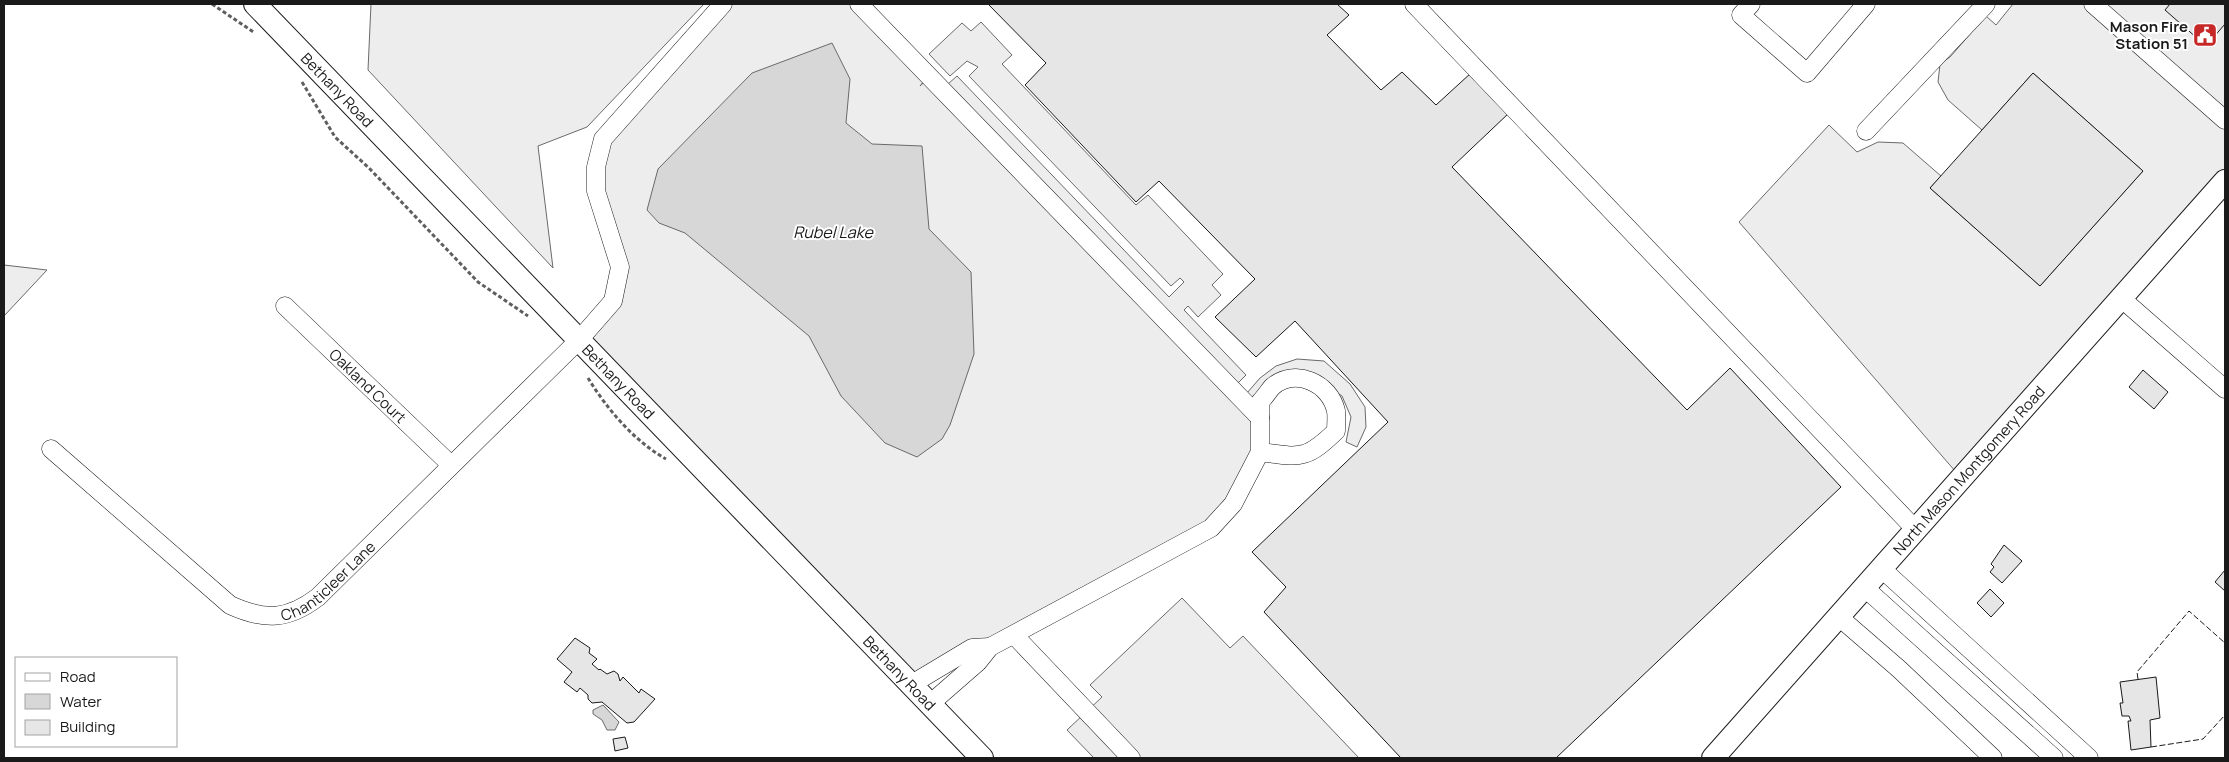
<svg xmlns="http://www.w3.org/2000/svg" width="2229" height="762" viewBox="0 0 2229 762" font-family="Manrope,sans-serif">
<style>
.built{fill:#ededed;stroke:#6a6a6a}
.water{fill:#d7d7d7;stroke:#6a6a6a}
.building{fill:#e6e6e6;stroke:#1a1a1a}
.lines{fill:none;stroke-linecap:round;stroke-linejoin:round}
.minor-casing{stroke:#1a1a1a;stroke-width:19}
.major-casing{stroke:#1a1a1a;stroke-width:24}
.path{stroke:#5f5f5f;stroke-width:3;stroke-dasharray:4 2.5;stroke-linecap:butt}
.minor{stroke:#fff;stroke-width:18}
.major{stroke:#fff;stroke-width:22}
.fence{stroke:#1a1a1a;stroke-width:1;stroke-dasharray:6 2.5;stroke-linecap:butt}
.labels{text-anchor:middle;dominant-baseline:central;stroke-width:4;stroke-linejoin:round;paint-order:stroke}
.poi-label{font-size:15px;font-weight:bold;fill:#1a1a1a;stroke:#fff;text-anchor:end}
.street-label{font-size:15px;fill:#1a1a1a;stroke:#fff}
.water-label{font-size:16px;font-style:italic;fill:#1a1a1a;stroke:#fff}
</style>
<rect width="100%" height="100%" fill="#fff"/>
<!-- built -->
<g class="built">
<polygon points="371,4 704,4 587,127 538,146 553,268 368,70"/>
<polygon points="723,4 859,4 928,76 920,86 936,71 948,84 957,76 1169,297 1184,282 1180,278 1171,286 969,76 978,67 967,61 950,76 929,54 962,23 971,31 981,22 1012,55 1002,64 1136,205 1148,195 1223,274 1212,285 1221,295 1198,317 1188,306 1184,310 1246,375 1232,389 1260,418 1260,452 1211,528 912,684 579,340 613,301 620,267 596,191 603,139"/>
<polygon points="2013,4 2225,4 2225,181 1962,479 1739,222 1829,125 1857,152 1878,142 1903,143 1941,176 1930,188 2040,286 2143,171 2033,73 1982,130 1948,100 1938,82 1940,64 1950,57 1986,16 1996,25"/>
<polygon points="4,265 47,270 4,316"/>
<polygon points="1297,359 1324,361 1350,384 1365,407 1366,427 1357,447 1346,442 1351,417 1342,396 1319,380 1299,375 1257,401 1247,393 1260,378 1276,366"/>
<polygon points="1182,598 1230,648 1243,636 1359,758 1094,758 1067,730 1102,697 1090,685"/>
</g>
<!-- water -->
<g class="water">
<polygon points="832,43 850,79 846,123 872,144 922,146 929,229 971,272 974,354 950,425 942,439 917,457 885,443 841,396 809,336 685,233 659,223 647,210 658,169 752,73"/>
<polygon points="603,705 619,722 615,730 607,730 602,720 593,714 593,710"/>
</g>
<!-- building -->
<g class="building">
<polygon points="988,4 1337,4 1349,15 1327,35 1381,90 1402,72 1436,105 1471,73 1509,113 1452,167 1687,410 1730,368 1841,487 1556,758 1401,758 1264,612 1286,587 1252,552 1388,422 1295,321 1256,357 1215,317 1255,279 1159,181 1136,202 1025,85 1046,63"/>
<polygon points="2170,4 2225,4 2225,24 2206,46 2165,10"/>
<polygon points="2033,73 2143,171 2040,286 1930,188"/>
<polygon points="2143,370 2168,392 2154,409 2129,387"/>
<polygon points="2004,545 2022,561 2002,583 1990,572 1994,567 1991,564"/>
<polygon points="2225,570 2225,591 2215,582"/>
<polygon points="1990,589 2004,603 1991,617 1977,603"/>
<polygon points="575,638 590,648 589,653 597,659 592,664 599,670 600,669 607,674 614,671 618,674 620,681 623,677 639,693 641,689 655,699 634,722 627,723 602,702 592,703 588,699 588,695 580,688 577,692 564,682 572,672 557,659"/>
<polygon points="2156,677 2160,718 2150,720 2151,747 2131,750 2128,721 2131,721 2129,716 2122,716 2120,703 2123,703 2120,682"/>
<polygon points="625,737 628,748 615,751 613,739"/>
</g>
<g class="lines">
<defs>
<g id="minor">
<polyline points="859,4 1260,418"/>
<polyline points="1414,4 1916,530"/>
<polyline points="1751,4 1741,15 1807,73 1866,4"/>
<polyline points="2093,4 2225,120"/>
<polyline points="1866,131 1986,4"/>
<polyline points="2122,299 2225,389"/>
<path id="s1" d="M 285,306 L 451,465"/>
<path id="s2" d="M 51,449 L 230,605 C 265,621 288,620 318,597 L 579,340 L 613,301 L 620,267 L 596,191 L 596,167 L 603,139 L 723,4"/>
<polyline points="1882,569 2089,758"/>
<polyline points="1865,588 2054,758"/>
<polyline points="1839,617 1899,669 1993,758"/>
<polyline points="1014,635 1131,758"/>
<polyline points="912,684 972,648 990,647"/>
<path d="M 931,703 L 978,662 L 990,647 L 1211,528 L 1233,504 L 1260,452 C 1300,457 1305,461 1336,431 C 1336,425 1337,417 1336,411 C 1330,383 1295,367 1272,387 C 1268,392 1264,398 1260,402 L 1260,452"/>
</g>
<g id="major">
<path id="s3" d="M 255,4 L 982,758"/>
<path id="s4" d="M 1713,758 L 2225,181"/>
</g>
</defs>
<!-- minor casing -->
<use href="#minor" class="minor-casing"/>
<!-- major casing -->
<use href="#major" class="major-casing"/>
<!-- path -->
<g class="path">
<polyline points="212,4 255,33"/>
<polyline points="302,82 335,137 369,168 478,282 528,316"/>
<path d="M 588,378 C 607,409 634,441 666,459"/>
</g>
<!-- minor -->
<use href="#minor" class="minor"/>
<!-- major -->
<use href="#major" class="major"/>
<!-- fence -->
<g class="fence">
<polyline points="2138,679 2137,672 2189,611 2225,643"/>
<polyline points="2151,747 2203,739 2225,715"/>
</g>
</g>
<!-- icons -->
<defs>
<symbol id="civic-square" viewBox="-11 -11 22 22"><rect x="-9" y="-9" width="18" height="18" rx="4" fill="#c62828" stroke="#fff"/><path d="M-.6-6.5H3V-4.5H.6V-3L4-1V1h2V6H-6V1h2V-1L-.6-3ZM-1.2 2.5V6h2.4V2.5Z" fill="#fff"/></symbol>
</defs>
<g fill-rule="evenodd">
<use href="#civic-square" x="2191" y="21" width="28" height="28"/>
</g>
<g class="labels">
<!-- poi labels -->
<g class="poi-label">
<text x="2188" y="26">Mason Fire<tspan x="2188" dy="17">Station 51</tspan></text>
</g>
<!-- street labels -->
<g class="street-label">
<text stroke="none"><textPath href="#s3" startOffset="119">Bethany Road</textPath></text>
<text stroke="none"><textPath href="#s3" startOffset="524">Bethany Road</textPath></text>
<text stroke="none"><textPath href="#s1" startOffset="115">Oakland Court</textPath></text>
<text stroke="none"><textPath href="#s4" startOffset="385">North Mason Montgomery Road</textPath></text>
<text stroke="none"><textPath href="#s2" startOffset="349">Chanticleer Lane</textPath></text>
<text stroke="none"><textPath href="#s3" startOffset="929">Bethany Road</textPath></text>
</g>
<!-- water labels -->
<g class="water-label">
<text x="833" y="232">Rubel Lake</text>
</g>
</g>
<!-- border -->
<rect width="2229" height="762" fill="none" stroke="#1a1a1a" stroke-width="10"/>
<!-- legend -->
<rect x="15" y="657" width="162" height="90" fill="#ffffff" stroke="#a3a3a3"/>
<rect x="25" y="673" width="25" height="8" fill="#ffffff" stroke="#a3a3a3"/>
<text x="60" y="682" font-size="15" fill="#1a1a1a">Road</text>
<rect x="25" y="694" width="25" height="15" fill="#d7d7d7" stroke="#a3a3a3"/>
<text x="60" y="707" font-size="15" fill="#1a1a1a">Water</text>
<rect x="25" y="720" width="25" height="15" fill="#e6e6e6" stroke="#a3a3a3"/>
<text x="60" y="732" font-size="15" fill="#1a1a1a">Building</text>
</svg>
